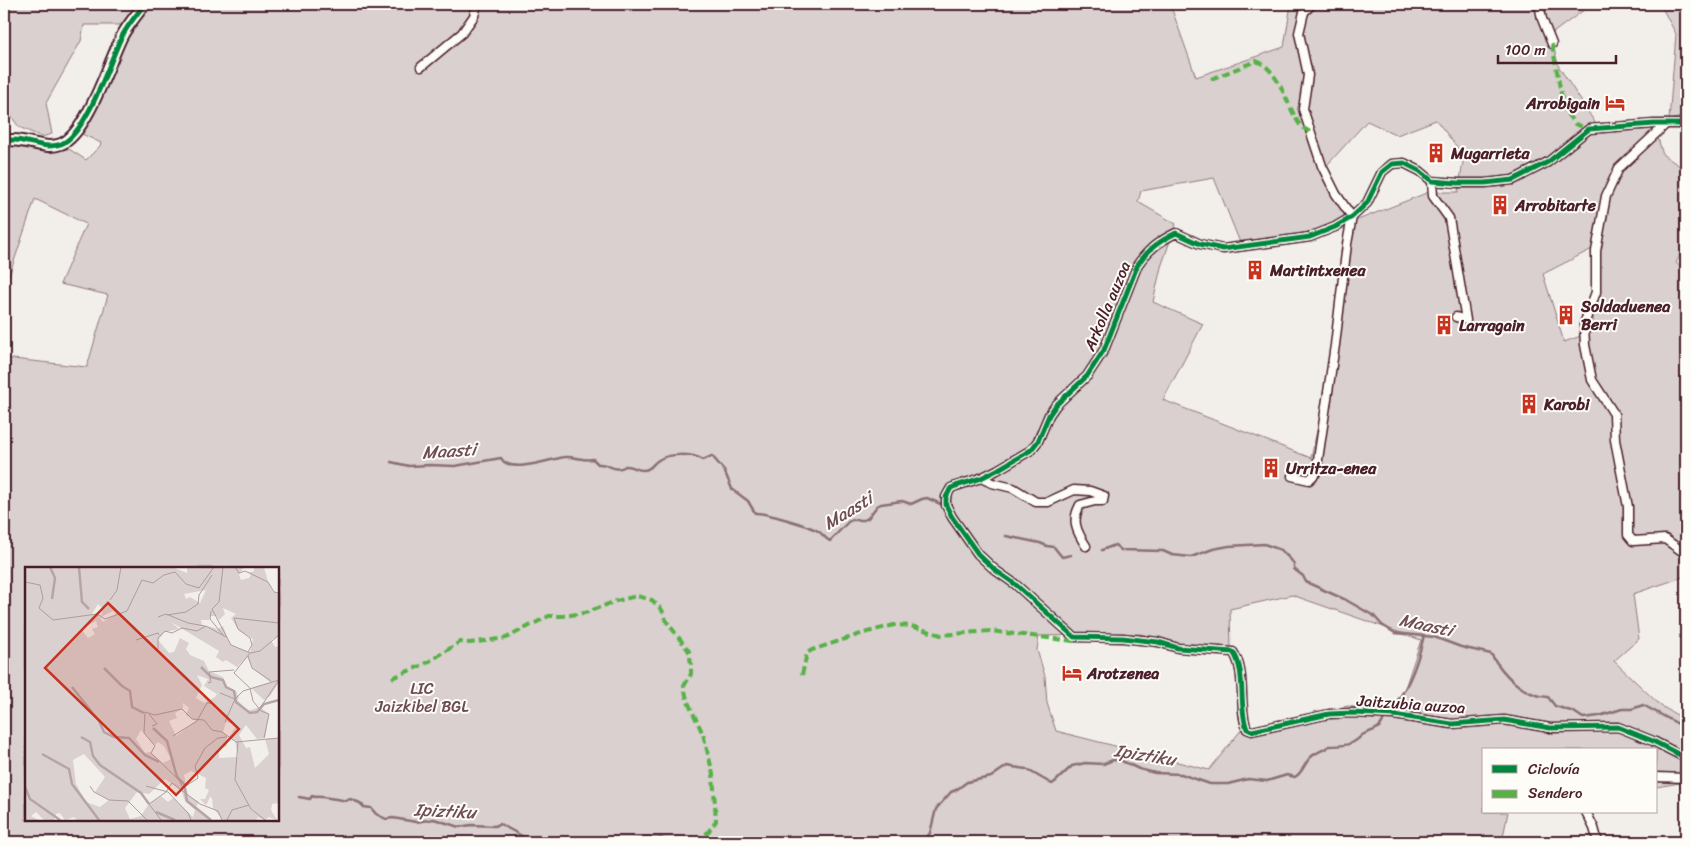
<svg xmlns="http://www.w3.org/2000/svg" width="1690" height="846" viewBox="0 0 1690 846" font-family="Sriracha,sans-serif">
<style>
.green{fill:#d9d0cf;stroke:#92787d;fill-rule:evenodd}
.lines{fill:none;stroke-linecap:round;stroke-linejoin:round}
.stream{stroke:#8b6f75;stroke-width:2.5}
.street-casing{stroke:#4a1f2b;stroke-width:11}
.secondary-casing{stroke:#4a1f2b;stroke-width:14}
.street{stroke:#fdfcf7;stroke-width:8}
.secondary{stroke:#fdfcf7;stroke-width:10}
.quiet{stroke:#57b146;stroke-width:4;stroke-dasharray:8 4;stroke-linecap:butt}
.cycleway-casing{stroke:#fdfcf7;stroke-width:8}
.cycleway{stroke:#00873e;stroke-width:5}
.labels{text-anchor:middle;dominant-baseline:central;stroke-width:4;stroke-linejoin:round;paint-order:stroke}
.poi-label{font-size:16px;font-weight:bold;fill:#4a1f2b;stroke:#fdfcf7;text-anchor:start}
.street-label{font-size:16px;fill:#4a1f2b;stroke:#fdfcf7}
.park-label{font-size:16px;fill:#6e4b54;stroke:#fdfcf7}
.water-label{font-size:18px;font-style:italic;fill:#704e56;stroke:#fdfcf7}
.inset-river{fill:none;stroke:#b7a5a6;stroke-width:2.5}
.inset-road{fill:none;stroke:#af9c9e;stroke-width:1}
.view{fill:#c8321e;fill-opacity:0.15;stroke:#c8321e;stroke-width:2.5}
.inset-edge{fill:none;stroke:#4a1f2b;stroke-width:2.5}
</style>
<rect width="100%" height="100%" fill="#f2efeb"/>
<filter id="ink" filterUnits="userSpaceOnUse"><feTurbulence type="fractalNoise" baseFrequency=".02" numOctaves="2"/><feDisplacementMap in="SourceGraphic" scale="10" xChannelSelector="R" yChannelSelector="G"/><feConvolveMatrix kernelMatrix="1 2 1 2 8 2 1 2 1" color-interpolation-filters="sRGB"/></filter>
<g filter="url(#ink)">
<!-- green -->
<g class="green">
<path d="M 4,4 L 1170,4 L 1196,77 L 1284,47 L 1291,4 L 1592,4 L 1550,35 L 1559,67 L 1598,127 L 1654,125 L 1663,155 L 1686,170 L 1686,243 L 1676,263 L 1686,272 L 1686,576 L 1633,594 L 1639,639 L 1614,661 L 1661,706 L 1686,720 L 1686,782 L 1656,787 L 1656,750 L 1484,750 L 1484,812 L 1508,812 L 1502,842 L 4,842 L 4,358 L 87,367 L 108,295 L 60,284 L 86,224 L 35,199 L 4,291 L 4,148 L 8,145 L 69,149 L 86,160 L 100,146 L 101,143 L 82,134 C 103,105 114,59 127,25 L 84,25 L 81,41 L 46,103 L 52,134 L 42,137 L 19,127 L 11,116 L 4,70 ZM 1436,120 L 1464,156 L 1458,192 L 1429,192 L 1350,223 L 1320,173 L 1367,121 L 1397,135 ZM 1214,178 L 1241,245 L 1350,224 L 1331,367 L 1311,458 L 1163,400 L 1203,324 L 1153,302 L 1161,267 L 1176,224 L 1138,202 L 1141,191 ZM 1600,245 L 1592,332 L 1564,342 L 1543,274 ZM 26,568 L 278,568 L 278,820 L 26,820 ZM 1292,595 L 1421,640 L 1396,715 L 1348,706 L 1242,729 L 1209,770 L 1056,731 L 1047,703 L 1045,676 L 1037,650 L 1039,636 L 1140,634 L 1181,645 L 1231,651 L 1230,609 Z"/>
<polygon points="1660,4 1686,4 1686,116 1669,120 1676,34"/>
</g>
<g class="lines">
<!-- stream -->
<g class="stream">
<path d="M 391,462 L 409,466 L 430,465 L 455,466 L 501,458 C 509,475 550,459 565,457 C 575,456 583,461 593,459 L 598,464 C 608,463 614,472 624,467"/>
<path d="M 625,466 C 633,465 637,471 644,470 C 652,469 652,464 657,461 C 667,453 692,453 703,460 L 712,456 L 724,470 L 732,489 L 748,501 L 755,513 C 765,512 809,526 818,531 C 823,534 825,539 830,541 L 848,522 L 852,520 L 864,520 L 868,518 L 877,506 L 881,504 L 902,501 L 911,504 L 922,499 L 927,498 L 943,505"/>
<polyline points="1006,536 1040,543 1047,546 1054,547 1062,557 1071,555"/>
<path d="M 1102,550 L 1115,545 L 1121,550 L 1163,551 L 1172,555 L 1191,557 L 1213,549 L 1229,546 L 1264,544 L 1281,550 L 1291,560 L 1294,564 L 1294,569 L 1303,576 L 1306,582 L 1346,600 L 1374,616 L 1382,625 L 1395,633 L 1434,637 L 1461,647 L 1491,654 C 1503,674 1523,696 1548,697 L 1555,706 L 1574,712 L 1583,718 L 1599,716 L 1622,709 L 1632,709 L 1643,705 L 1682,726"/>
<path d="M 1388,712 C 1407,693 1418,662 1424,635"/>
<path d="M 299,797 L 310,799 L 312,796 L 315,797 C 318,796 343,800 346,801 L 350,799 L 360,803 L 364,807 L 371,808 L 376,814 L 386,819 L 393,818 L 416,822 L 434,819 L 459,827 L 471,825 L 495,826 L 500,824 L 524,837 L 545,837 L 561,842"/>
<path d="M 615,842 L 646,838 L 657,839 L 661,838 C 666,841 673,840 678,840 L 681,842"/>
<path d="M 923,842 L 930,833 L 936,809 L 951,792 L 956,790 L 967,782 L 991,777 L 1007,766 L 1026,769 L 1052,784 L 1055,782 L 1072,766 L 1085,763 L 1103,764 L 1113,760 L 1122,761 L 1139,769 L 1155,773 L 1181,774 L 1210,784 L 1228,784 L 1248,779 L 1267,781 L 1287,775 L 1295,777 C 1303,773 1304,763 1311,757 C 1317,751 1324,751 1329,746 C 1341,746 1353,746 1362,735 C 1372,730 1382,730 1384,717"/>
</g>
<defs>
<g id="street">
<polyline points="1539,4 1542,19 1552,44"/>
<polyline points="421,67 462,33 474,16 477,4"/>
<polyline points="1666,124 1619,168 1606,196 1596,251 1596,292 1584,324 1585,345 1592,380 1614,414 1615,440 1628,507 1628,535 1633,541 1665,539 1686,554"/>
<path d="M 1686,124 L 1654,124 L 1589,129 L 1548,162 L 1513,180 L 1485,183 L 1458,183 L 1432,181 L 1420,171 L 1404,163 L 1392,164 L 1382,172 L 1367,203 L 1352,217 L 1335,227 L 1310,237 L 1223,249 L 1200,244 L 1176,233 C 1158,242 1150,248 1138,264 L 1104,350 L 1087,376 L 1056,405 L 1049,415 L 1038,441 L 1031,450 L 997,470 L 981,478 L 956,486 L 951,488 L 946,497 L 946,505 L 952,517 L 978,554 L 995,570 L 1015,584 L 1074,637 L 1123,638 L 1158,642 L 1178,648 L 1233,652 C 1247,671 1238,708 1247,729 L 1252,731 L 1329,714 L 1353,713 L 1394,715 L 1452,724 L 1504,720 L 1550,728 L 1618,727 L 1653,741 L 1686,758"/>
<polyline points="1432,181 1433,196 1449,218 1466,320 1456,317"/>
<polyline points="1292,476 1309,480 1316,473 1335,345 1347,244 1352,217 1336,194 1322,166 1303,109 1308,75 1299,33 1304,12 1312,4"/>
<path d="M 981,478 L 992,483 L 1013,488 L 1036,502 L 1048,502 L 1074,490 L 1090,491 L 1104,496 L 1103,501 L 1095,501 L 1080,505 C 1071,521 1077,532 1086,546"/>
<polyline points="1686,706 1683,723 1686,738"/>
<polyline points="1656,777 1686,778"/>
<polyline points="1586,812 1594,828 1598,842"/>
</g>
<path id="secondary" d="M 4,141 C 23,136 42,151 61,144 C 86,135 109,63 121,38 C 127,26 136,15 145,4"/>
</defs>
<!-- street casing -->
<use href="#street" class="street-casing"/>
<!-- secondary casing -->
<use href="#secondary" class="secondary-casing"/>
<!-- street -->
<use href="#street" class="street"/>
<!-- secondary -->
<use href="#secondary" class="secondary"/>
<!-- quiet -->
<g class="quiet">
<polyline points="1552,44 1564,110 1575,124 1589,129"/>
<path d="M 1211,79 L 1256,61 C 1279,68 1287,107 1300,125 C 1303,128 1307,130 1310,132"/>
<polyline points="802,675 807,653 812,650 864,633 894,625 911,626 941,635 990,631 1073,641 1074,637"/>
<polyline points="392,678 425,664 460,642 470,643 506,638 549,616 563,616 585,613 616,601 637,596 652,600 662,610 667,622 689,651 691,664 691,674 684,686 687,700 703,734 713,774 716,821 708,832 696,842"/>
</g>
<defs>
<g id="cycleway">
<path d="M 1686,124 L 1654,124 L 1589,129 L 1548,162 L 1513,180 L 1485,183 L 1458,183 L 1432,181 L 1420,171 L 1404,163 L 1392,164 L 1382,172 L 1367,203 L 1352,217 L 1335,227 L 1310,237 L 1223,249 L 1200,244 L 1176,233 C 1158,242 1150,248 1138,264 L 1104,350 L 1087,376 L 1056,405 L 1049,415 L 1038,441 L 1031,450 L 997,470 L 981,478 L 956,486 L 951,488 L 946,497 L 946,505 L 952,517 L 978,554 L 995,570 L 1015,584 L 1074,637 L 1123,638 L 1158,642 L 1178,648 L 1233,652 C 1247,671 1238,708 1247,729 L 1252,731 L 1329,714 L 1353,713 L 1394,715 L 1452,724 L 1504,720 L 1550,728 L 1618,727 L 1653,741 L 1686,758"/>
<path d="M 4,141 C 23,136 42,151 61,144 C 86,135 109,63 121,38 C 127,26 136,15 145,4"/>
</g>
</defs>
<!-- cycleway casing -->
<use href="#cycleway" class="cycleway-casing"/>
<!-- cycleway -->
<use href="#cycleway" class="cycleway"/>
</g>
</g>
<!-- icons -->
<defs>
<symbol id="hotel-bare" viewBox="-9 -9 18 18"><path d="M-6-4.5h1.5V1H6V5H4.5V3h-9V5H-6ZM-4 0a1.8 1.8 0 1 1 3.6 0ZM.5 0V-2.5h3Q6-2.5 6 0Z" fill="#c8321e" stroke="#fdfcf7" stroke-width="2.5" paint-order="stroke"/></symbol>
<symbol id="building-bare" viewBox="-9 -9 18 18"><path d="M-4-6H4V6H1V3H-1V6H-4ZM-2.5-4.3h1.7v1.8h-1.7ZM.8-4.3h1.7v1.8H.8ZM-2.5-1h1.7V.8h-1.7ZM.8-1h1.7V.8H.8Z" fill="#c8321e" stroke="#fdfcf7" stroke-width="2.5" paint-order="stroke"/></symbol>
</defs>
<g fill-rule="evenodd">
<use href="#hotel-bare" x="1601" y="89" width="28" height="28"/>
<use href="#building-bare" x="1422" y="139" width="28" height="28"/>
<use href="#building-bare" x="1486" y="191" width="28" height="28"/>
<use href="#building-bare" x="1241" y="256" width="28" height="28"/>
<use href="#building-bare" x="1552" y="301" width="28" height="28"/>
<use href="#building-bare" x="1430" y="311" width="28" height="28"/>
<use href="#building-bare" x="1515" y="390" width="28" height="28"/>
<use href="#building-bare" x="1257" y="454" width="28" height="28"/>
<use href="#hotel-bare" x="1058" y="659" width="28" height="28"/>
</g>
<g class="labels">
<!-- poi labels -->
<g class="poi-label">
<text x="1600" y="103" text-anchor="end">Arrobigain</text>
<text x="1451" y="153">Mugarrieta</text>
<text x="1515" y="205">Arrobitarte</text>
<text x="1270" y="270">Martintxenea</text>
<text x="1581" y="306">Soldaduenea<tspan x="1581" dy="18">Berri</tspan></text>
<text x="1459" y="325">Larragain</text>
<text x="1544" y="404">Karobi</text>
<text x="1286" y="468">Urritza-enea</text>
<text x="1087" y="673">Arotzenea</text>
</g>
<!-- street labels -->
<g class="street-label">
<text transform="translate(1107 306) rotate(-67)">Arkolla auzoa</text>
<text transform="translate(1411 704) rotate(4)">Jaitzubia auzoa</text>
</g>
<!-- park labels -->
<g class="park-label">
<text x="422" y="688">LIC<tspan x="422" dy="18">Jaizkibel BGL</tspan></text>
</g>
<!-- water labels -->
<g class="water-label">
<text transform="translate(449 451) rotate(-4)">Maasti</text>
<text transform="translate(848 511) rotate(-32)">Maasti</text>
<text transform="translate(1426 625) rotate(12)">Maasti</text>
<text transform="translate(1145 755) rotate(9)">Ipiztiku</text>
<text transform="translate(445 811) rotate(3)">Ipiztiku</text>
</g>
</g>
<!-- overview -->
<g transform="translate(25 567)">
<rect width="254" height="254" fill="#f2efeb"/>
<path d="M 0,0 L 147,0 L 162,6 L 162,0 L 219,0 L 214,8 L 216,13 L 224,11 L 226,8 L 224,5 L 228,5 L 230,0 L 239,0 L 243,15 L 248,25 L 254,26 L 254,69 L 246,73 L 250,80 L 254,79 L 254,115 L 245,129 L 239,133 L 226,121 L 245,115 L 228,102 L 222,90 L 212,100 L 201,93 L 198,95 L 191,90 L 194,84 L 146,55 L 154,62 L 140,65 L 133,73 L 144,86 L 149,85 L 155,71 L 164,76 L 161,82 L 165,88 L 179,94 L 184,104 L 198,110 L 201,119 L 211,124 L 214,131 L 212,133 L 223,144 L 235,140 L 244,147 L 240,171 L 232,172 L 221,158 L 214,168 L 221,181 L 225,180 L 230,201 L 244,187 L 240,172 L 254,171 L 254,239 L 252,236 L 247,237 L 246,243 L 252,253 L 244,250 L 240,253 L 233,250 L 231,253 L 198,253 L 188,241 L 187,231 L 185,230 L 181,238 L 175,232 L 180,232 L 184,223 L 180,221 L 181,211 L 166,204 L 159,208 L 163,228 L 174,235 L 171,240 L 186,253 L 52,253 L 49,250 L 40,253 L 35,246 L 31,247 L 29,253 L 19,253 L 11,245 L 6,249 L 13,253 L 0,253 ZM 181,23 L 175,36 L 165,30 L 161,32 L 159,27 ZM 73,37 L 78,42 L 76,50 L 88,44 L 91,47 L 78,55 L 73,48 L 67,47 ZM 198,41 L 211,47 L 206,51 L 214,64 L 228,72 L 225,86 L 205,77 L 198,59 L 193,62 L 177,58 L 176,53 L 184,53 L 185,49 L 192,49 L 194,53 L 200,47 ZM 71,54 L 73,60 L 67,62 L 70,67 L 63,71 L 56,62 ZM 172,108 L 183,112 L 179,119 L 192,127 L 190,130 L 179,136 L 171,131 L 177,118 ZM 158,136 L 164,141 L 161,148 L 171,154 L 151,169 L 144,154 L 152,151 L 150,146 L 158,141 ZM 201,155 L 212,158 L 204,170 L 210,174 L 213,190 L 194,191 L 194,182 L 202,179 L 202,169 L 198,165 ZM 116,163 L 130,178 L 133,175 L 139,179 L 146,192 L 138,196 L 125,185 L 120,186 L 111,172 ZM 59,187 L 80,210 L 70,225 L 84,233 L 75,240 L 61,235 L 51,217 L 48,193 ZM 140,212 L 156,223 L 160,234 L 170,243 L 168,250 L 148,231 L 143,235 L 136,229 L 123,238 L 116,249 L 105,252 L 100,241 L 112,225 L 124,227 Z" fill="#d9d0cf" fill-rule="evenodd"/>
<path class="inset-river" d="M 25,0 L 30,11 L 27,32M 54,0 L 57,35 L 64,42M 176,100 L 186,110 L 198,113 L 201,120 L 209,124 L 211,135 L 225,146 L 232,145 L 239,137 L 254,133M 79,101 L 97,119M 97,119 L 105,124 L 107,140 L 119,146M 47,120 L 74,154M 74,154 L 79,165 L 89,170 L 104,171 L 120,188 L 134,195M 128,161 L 142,174 L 152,210 L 159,217 L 162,234 L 186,253M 56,170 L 65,175 L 68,189 L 75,198 L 116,226 L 124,237M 17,187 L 44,202 L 47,217 L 74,253M 0,220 L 5,232 L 35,253M 131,245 L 150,253"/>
<path class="inset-road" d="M 198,0 L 194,35 L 187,42 L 206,78 L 223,85 L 227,78 L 225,71 L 213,62 L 209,51 L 254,56M 210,0 L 214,6 L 220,4 L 243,15 L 249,25 L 254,26M 0,15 L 15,18 L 18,31 L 14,41 L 28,53 L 72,47 L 80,52 L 102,44 L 117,13 L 128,16 L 139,8 L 150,5 L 161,17 L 174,21 L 189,0M 85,33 L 92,23 L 96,0M 186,44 L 185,52 L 199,69M 142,48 L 161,45 L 173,37 L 174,28 L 187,8M 133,50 L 141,47 L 163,56 L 180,59M 111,73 L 133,66 L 134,68M 133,82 L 133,71 L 140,64 L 147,66 L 157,61 L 172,64 L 181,59 L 201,70M 223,85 L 225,86 L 209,106 L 225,121 L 228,134 L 236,144 L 244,147 L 239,171M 225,86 L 235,84 L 254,68M 223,89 L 227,101 L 246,114M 183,116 L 186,115 L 184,105 L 209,103M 195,126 L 210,132M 235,141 L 254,113M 124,147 L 132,157 L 127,159M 200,155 L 210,132 L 218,124 L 254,113M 148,169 L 172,154 L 182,136 L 188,136M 213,175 L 210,213 L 226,242 L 240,253M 65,219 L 69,225 L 84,233 L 103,234 L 122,253M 121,219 L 143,225 L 163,246 L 166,253M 158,221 L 154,213 L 126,186 L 130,179 L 119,166 L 120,145 L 130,148 L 157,142 L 167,152 L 179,153 L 187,163 L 197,165 L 211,175 L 254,171M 158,221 L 173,211 L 170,199 L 180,181 L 193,171 L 202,170M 136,253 L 124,237 L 141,225 L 147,216 L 175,237 L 193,244 L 197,253M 202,253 L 207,243 L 224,238"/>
<path class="view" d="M 83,36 L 214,162 L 151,228 L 20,101 Z"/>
<rect width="254" height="254" class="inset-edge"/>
</g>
<!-- margin -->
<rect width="1690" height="846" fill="none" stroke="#fdfcf7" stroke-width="20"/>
<rect x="10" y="10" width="1670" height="826" fill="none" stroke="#4a1f2b" stroke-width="2" filter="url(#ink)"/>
<!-- legend -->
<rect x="1482" y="748" width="175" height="65" fill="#fdfcf7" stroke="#b5a4a5"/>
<rect x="1492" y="765" width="25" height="8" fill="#00873e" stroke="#b5a4a5"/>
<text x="1528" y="774" font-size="15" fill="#4a1f2b">Ciclovía</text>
<rect x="1492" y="790" width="25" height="8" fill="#57b146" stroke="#b5a4a5"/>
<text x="1528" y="798" font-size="15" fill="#4a1f2b">Sendero</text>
<!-- scale -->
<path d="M1498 55v8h118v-8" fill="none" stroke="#4a1f2b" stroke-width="2.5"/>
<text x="1505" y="55" font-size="15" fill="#4a1f2b" stroke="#fdfcf7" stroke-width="4" paint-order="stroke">100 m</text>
</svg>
